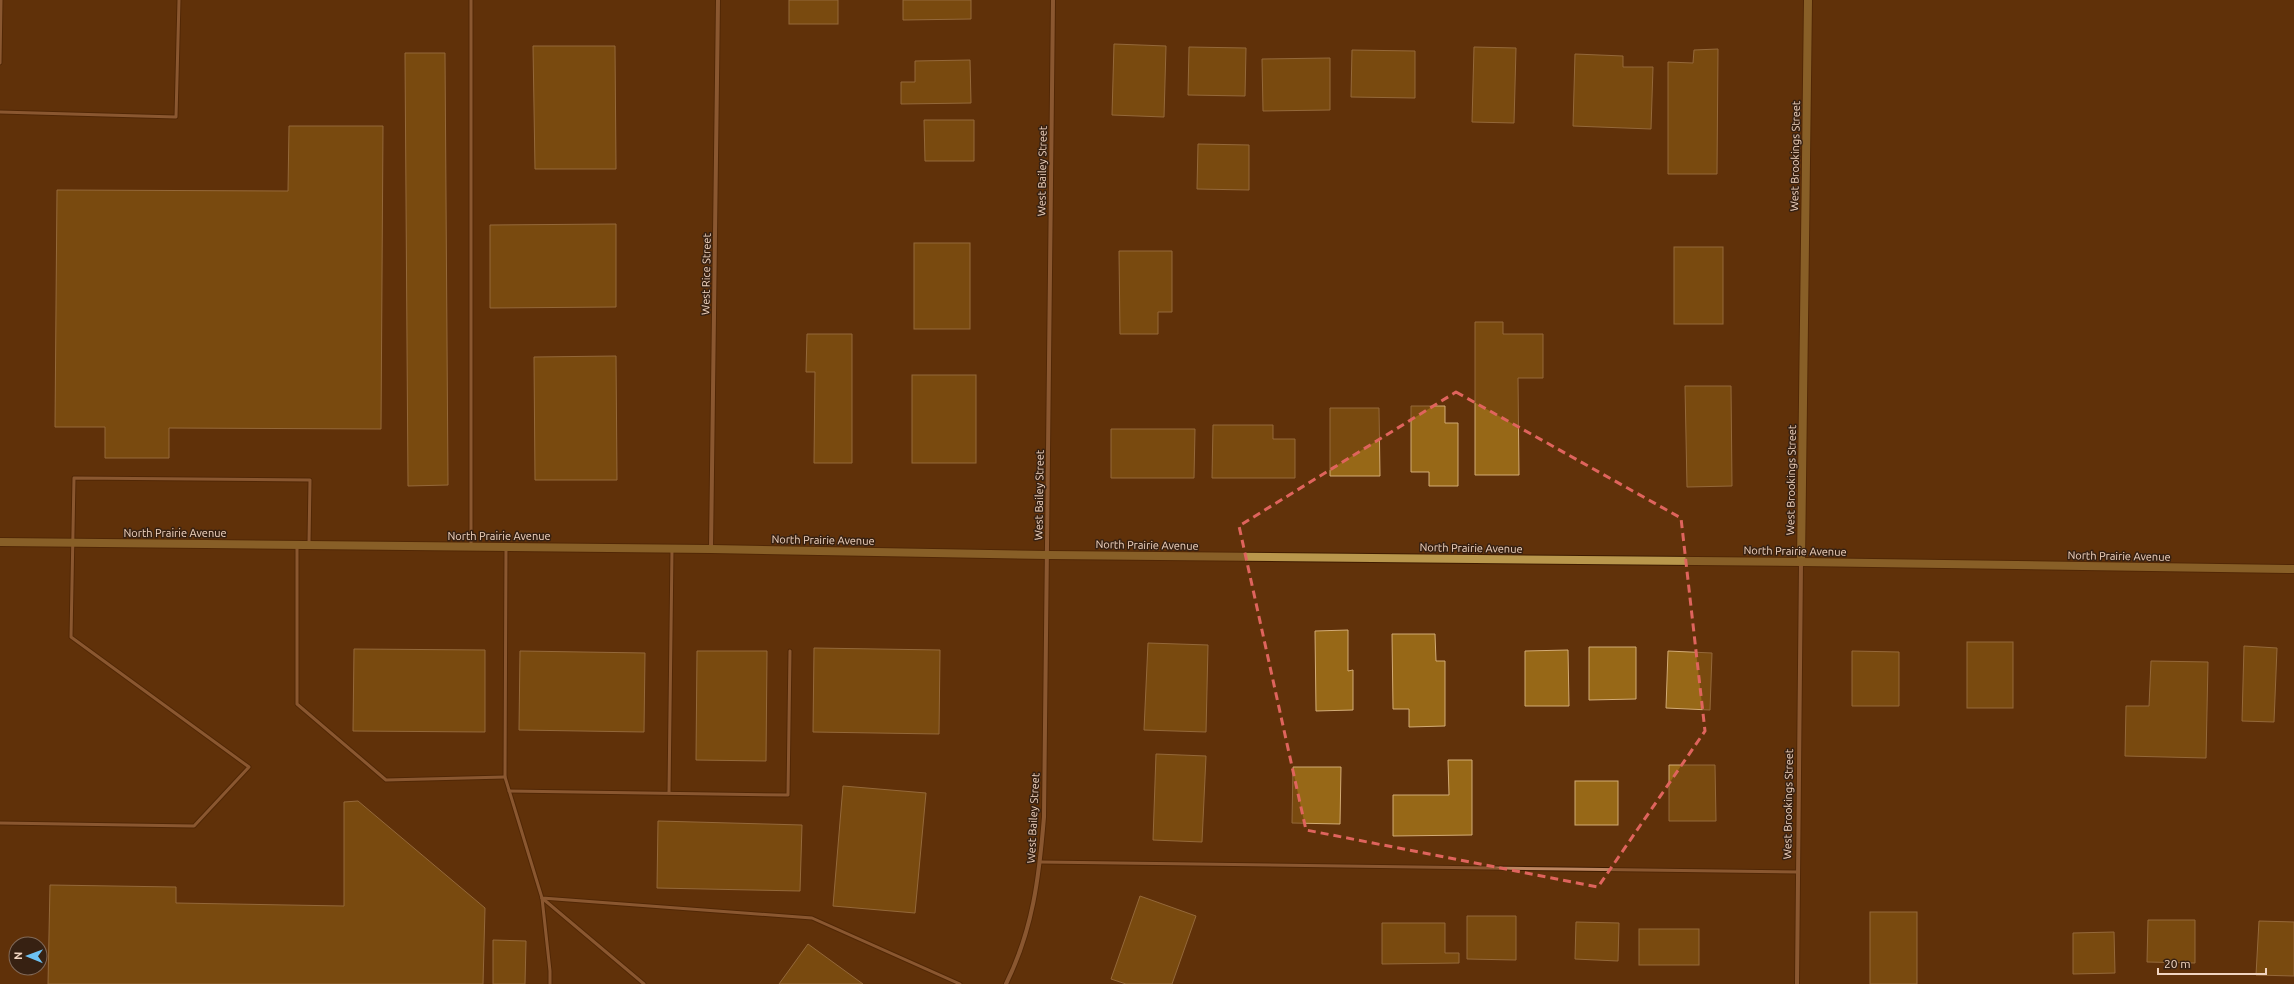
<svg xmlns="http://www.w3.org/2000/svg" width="2294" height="984" viewBox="0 0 2294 984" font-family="Ubuntu,sans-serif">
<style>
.building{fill:#976817;stroke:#d2ab75}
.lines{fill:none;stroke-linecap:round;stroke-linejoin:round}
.lane-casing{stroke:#3f1c00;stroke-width:5}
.street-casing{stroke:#3f1c00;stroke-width:6}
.secondary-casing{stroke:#3f1c00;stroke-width:10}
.lane{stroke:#bd8661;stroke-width:3}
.street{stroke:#bd8661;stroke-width:4}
.secondary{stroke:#b9974c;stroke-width:8}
.marked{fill:none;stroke:#df645d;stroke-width:3;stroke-dasharray:8 5;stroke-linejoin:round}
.labels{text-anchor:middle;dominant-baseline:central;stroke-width:3;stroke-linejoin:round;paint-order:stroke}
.street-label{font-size:11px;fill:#f1d4c0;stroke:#372112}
</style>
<rect width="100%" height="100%" fill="#61320a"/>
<!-- building -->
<g class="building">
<rect x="789" y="0" width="49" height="24"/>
<polygon points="903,0 971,0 971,19 903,20"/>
<polygon points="1114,44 1166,46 1164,117 1112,115"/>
<polygon points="533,46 615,46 616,169 535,169"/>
<polygon points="1189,47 1246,48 1245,96 1188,95"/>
<polygon points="1474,47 1516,48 1514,123 1472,122"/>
<polygon points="1718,49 1717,174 1668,174 1668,62 1693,63 1694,50"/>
<polygon points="1352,50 1415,51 1415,98 1351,97"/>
<polygon points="405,53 445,53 448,485 408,486"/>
<polygon points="1575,54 1623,56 1623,67 1653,67 1651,129 1573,126"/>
<polygon points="1330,58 1330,110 1263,111 1262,59"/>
<polygon points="970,60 971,103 901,104 901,82 915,82 915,61"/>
<polygon points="924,120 974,120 974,161 925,161"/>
<polygon points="289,126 383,126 381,429 169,428 169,458 105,458 105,427 55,427 57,190 288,191"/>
<polygon points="1198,144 1249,145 1249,190 1197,189"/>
<polygon points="616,224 616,307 490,308 490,225"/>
<rect x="914" y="243" width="56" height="86"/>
<rect x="1674" y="247" width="49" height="77"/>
<polygon points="1119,251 1172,251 1172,312 1158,312 1158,334 1120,334"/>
<polygon points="1475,322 1503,322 1503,334 1543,334 1543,378 1518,378 1519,475 1475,475"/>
<polygon points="807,334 852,334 852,463 814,463 815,372 806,372"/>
<polygon points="616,356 617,480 535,480 534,357"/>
<rect x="912" y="375" width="64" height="88"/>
<polygon points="1685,386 1731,386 1732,486 1687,487"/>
<polygon points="1411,406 1445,406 1445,423 1458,423 1458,486 1429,486 1429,472 1411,472"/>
<polygon points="1330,408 1379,408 1380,476 1330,476"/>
<polygon points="1213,425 1273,425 1273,439 1295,439 1295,478 1212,478"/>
<polygon points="1111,429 1195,429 1194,478 1111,478"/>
<polygon points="1348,630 1348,671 1353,670 1353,710 1316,711 1315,631"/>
<polygon points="1392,634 1435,634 1436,661 1445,661 1445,726 1409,727 1409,709 1393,709"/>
<rect x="1967" y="642" width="46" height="66"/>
<polygon points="1148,643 1208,645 1206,732 1144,730"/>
<polygon points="2244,646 2277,648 2274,722 2242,721"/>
<polygon points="1589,647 1636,647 1636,699 1589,700"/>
<polygon points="814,648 940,650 939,734 813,732"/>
<polygon points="354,649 485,650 485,732 353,731"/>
<polygon points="1568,650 1569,706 1525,706 1525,651"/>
<polygon points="520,651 645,653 644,732 519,730"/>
<polygon points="697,651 767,651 766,761 696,760"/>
<polygon points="1668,651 1712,653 1710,710 1666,708"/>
<polygon points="1852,651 1899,652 1899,706 1852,706"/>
<polygon points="2151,661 2208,662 2206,758 2125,756 2126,706 2149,706"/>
<polygon points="1156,754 1206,756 1202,842 1153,840"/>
<polygon points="1448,760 1472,760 1472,835 1393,836 1393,795 1449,795"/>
<polygon points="1669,765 1715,765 1716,821 1669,821"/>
<polygon points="1293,767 1341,767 1340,824 1292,823"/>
<rect x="1575" y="781" width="43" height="44"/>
<polygon points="843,786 926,793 915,913 833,906"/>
<polygon points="358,801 485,908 483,984 48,984 50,885 176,887 176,903 344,906 344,802"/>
<polygon points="658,821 802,825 800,891 657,888"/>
<polygon points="1140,896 1196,916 1172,984 1126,984 1111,979"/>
<rect x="1870" y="912" width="47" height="72"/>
<polygon points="1467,916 1516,916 1516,960 1467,959"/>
<polygon points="2148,920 2195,920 2195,963 2147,962"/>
<polygon points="2259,921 2294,922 2294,976 2256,975"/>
<polygon points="1576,922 1619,923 1618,961 1575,959"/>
<polygon points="1382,923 1445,923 1445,953 1459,953 1459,963 1382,964"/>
<rect x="1639" y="929" width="60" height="36"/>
<polygon points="2114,932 2115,973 2073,974 2073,933"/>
<polygon points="493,940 526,941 525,984 493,984"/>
<polygon points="808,944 863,984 779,984"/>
</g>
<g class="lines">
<defs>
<g id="lane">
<polyline points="0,63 1,0"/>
<polyline points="0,112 176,117 179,0"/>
<polyline points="297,547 297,704 386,780 505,777"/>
<polyline points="471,547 471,0"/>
<polyline points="506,547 505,777 542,898 812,918 960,984"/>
<polyline points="509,791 788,795 790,651"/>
<polyline points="669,793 672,550"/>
<polyline points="0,823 194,826 249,767 71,637 74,478 310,480 309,543"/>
<polyline points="1041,862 1798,872"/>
<polyline points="542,898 644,984"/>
<polyline points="542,898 550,971 550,984"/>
</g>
<g id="street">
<polyline points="711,549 718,0"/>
<path d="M 1006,984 C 1033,929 1039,878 1044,817 L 1053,0"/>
<polyline points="1797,984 1801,562"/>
</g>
<g id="secondary">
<polyline points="0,542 711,549 1048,555 1801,562 2294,569"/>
<polyline points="1801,562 1808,0"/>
</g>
</defs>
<!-- lane casing -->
<use href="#lane" class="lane-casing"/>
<!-- street casing -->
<use href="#street" class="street-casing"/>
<!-- secondary casing -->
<use href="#secondary" class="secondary-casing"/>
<!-- lane -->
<use href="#lane" class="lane"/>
<!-- street -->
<use href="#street" class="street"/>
<!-- secondary -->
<use href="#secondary" class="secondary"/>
</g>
<!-- marked area -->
<path d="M0 0H2294V984H0ZM 1456,392 L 1681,518 L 1705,731 L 1598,887 L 1306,830 L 1239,526 Z" fill="#61320a" fill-opacity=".55" fill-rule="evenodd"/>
<path class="marked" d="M 1456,392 L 1681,518 L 1705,731 L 1598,887 L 1306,830 L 1239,526 Z"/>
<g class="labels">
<!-- street labels -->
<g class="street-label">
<text transform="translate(1795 156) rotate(-89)">West Brookings Street</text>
<text transform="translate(1042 171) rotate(-89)">West Bailey Street</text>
<text transform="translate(706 274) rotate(-89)">West Rice Street</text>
<text transform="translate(1791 480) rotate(-89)">West Brookings Street</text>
<text transform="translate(1039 495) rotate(-89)">West Bailey Street</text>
<text x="175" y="533">North Prairie Avenue</text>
<text x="499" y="536">North Prairie Avenue</text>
<text transform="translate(823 540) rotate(1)">North Prairie Avenue</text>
<text transform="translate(1147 545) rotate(1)">North Prairie Avenue</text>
<text transform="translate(1471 548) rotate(1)">North Prairie Avenue</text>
<text transform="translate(1795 551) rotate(1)">North Prairie Avenue</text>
<text transform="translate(2119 556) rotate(1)">North Prairie Avenue</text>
<text transform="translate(1788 804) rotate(-89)">West Brookings Street</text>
<text transform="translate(1033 818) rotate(-87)">West Bailey Street</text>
</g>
</g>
<!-- north arrow -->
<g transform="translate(28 956) rotate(271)"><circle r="19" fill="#372112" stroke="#816958"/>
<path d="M0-3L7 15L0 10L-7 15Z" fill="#6dc2f3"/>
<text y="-6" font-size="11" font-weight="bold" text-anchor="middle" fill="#f1d4c0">N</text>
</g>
<!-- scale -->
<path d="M2158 968v6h108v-6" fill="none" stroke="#f1d4c0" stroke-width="2"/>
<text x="2164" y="968" font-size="12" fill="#f1d4c0" stroke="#372112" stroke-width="3" paint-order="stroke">20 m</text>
</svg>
